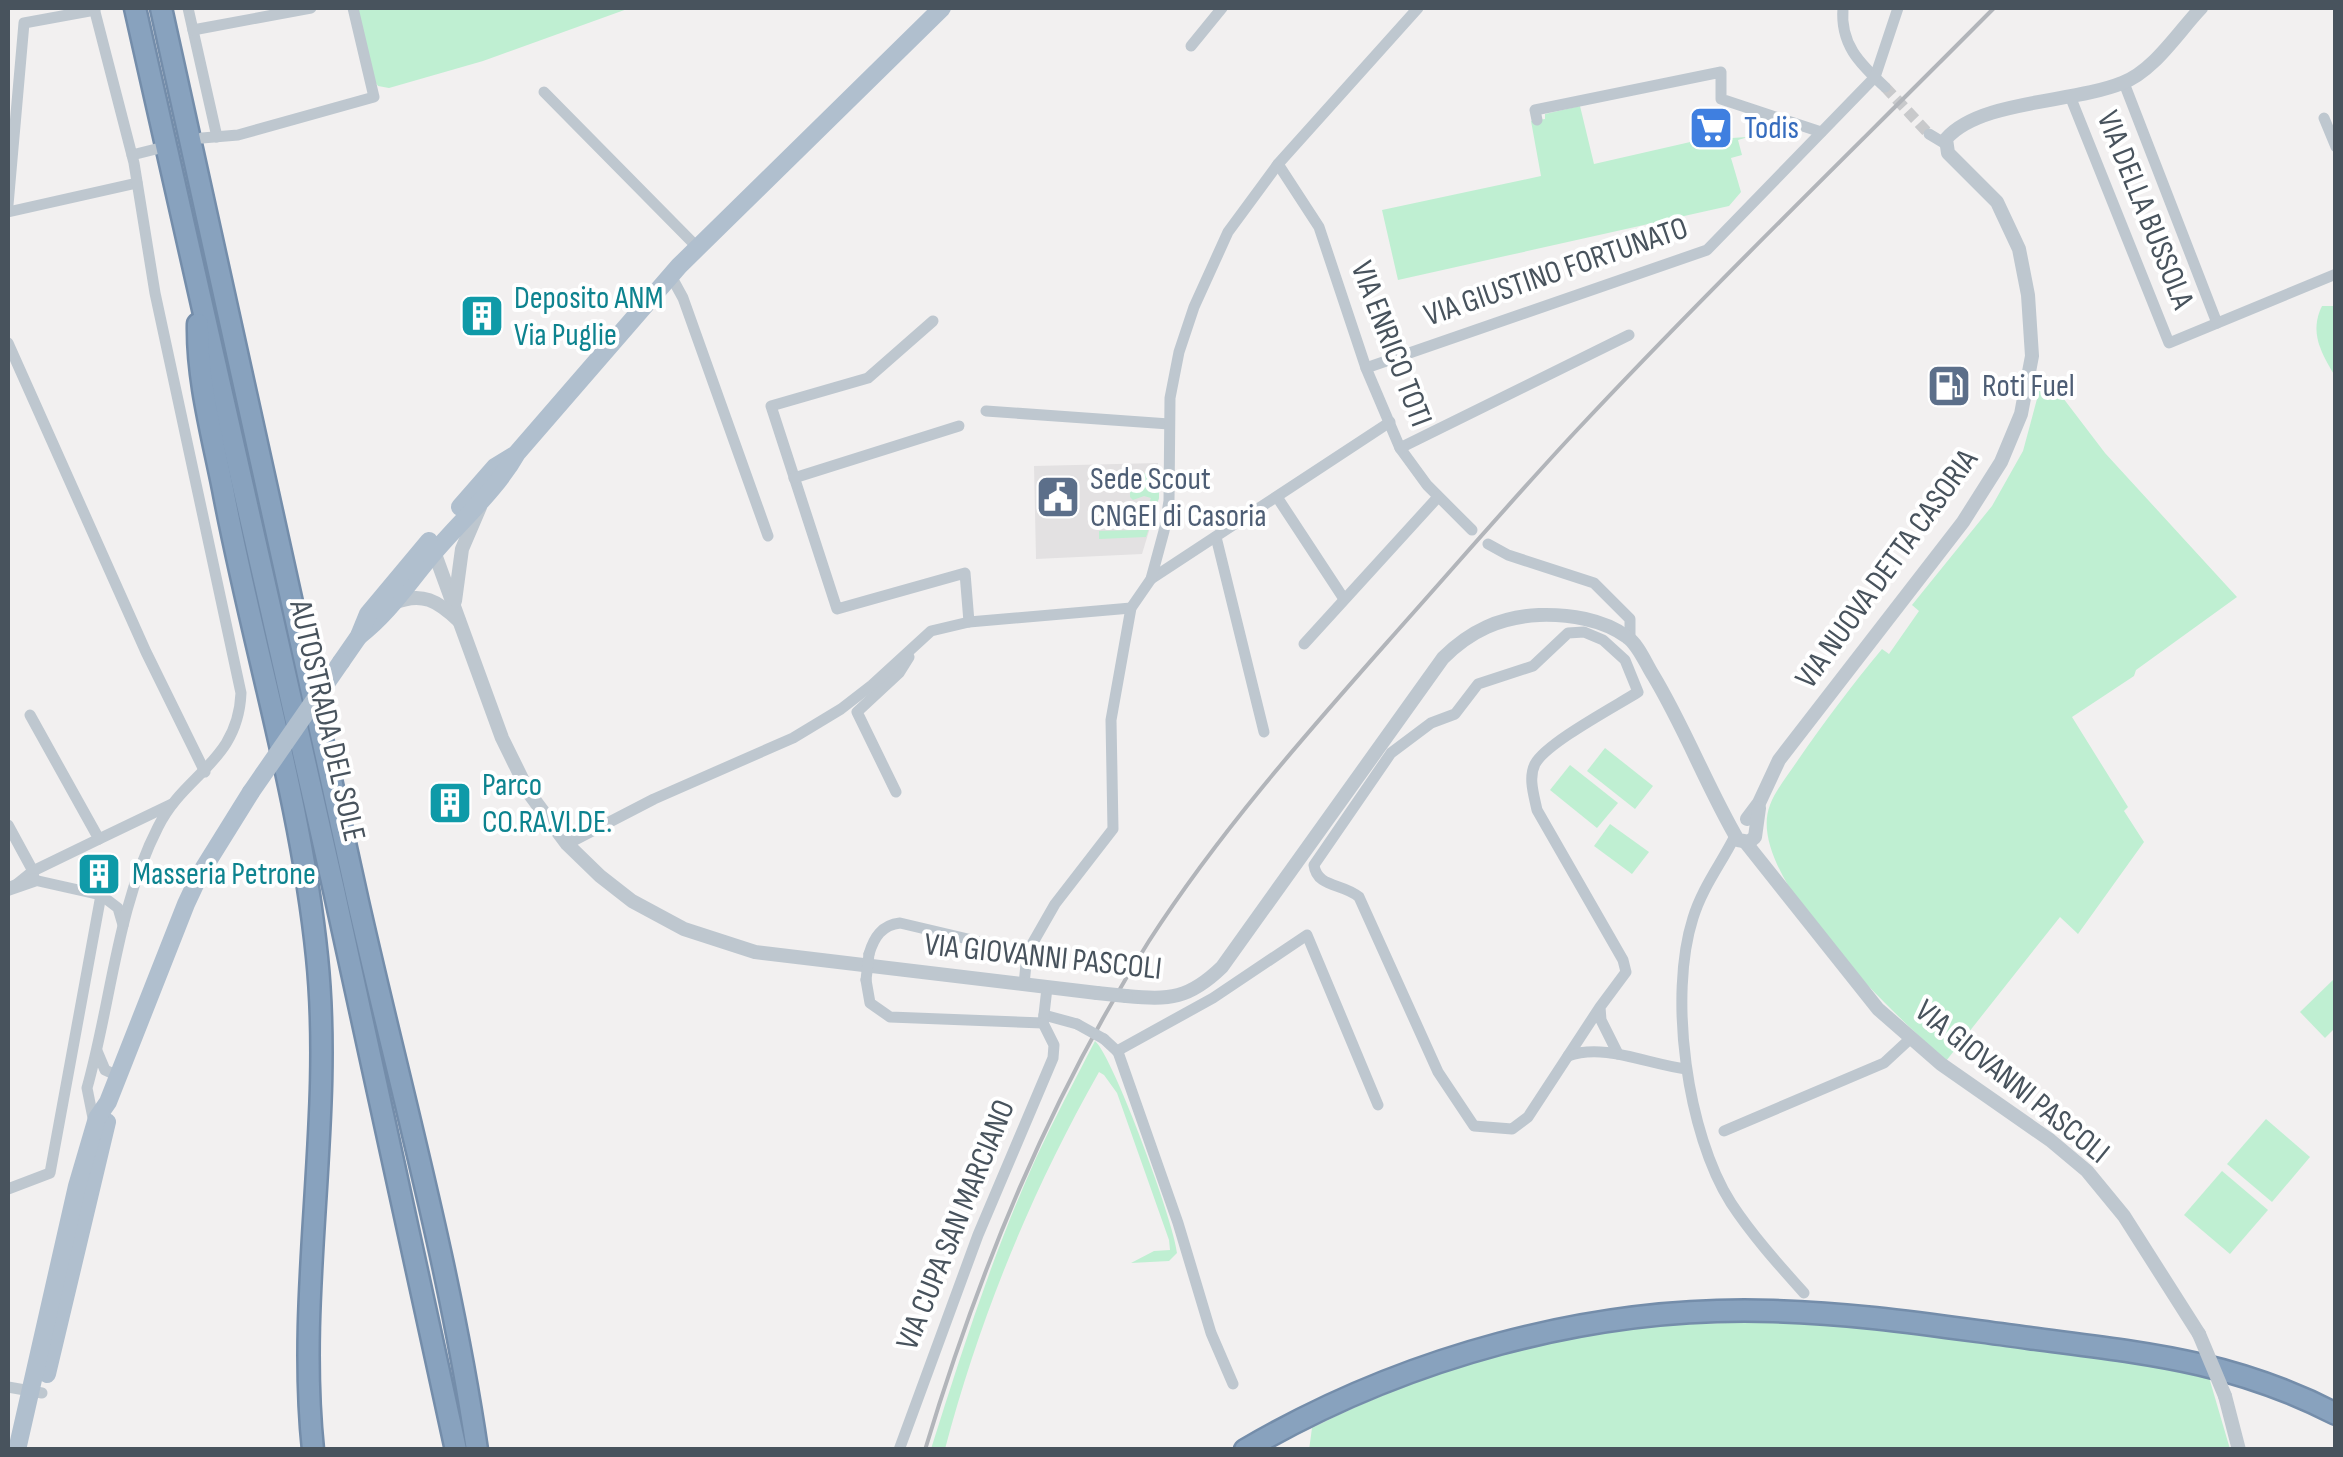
<svg xmlns="http://www.w3.org/2000/svg" width="2343" height="1457" viewBox="0 0 2343 1457" font-family="'Sofia Sans Condensed',sans-serif">
<style>
.education{fill:#e3e1e2}
.green{fill:#bfefd2}
.lines{fill:none;stroke-linecap:round;stroke-linejoin:round}
.minor-tunnel{stroke:#c8c9cb;stroke-width:11;stroke-dasharray:11 5.5;stroke-linecap:butt}
.motorway-casing{stroke:#748daa;stroke-width:25}
.minor{stroke:#bec7cf;stroke-width:11}
.tertiary{stroke:#bec7cf;stroke-width:14}
.primary{stroke:#b0bfce;stroke-width:18}
.motorway{stroke:#88a2be;stroke-width:20}
.rail{stroke:#b2b5ba;stroke-width:4}
.minor-bridge{stroke:#bec7cf;stroke-width:11}
.tertiary-bridge{stroke:#bec7cf;stroke-width:14}
.primary-bridge{stroke:#b0bfce;stroke-width:18}
.labels{text-anchor:middle;dominant-baseline:central;stroke-width:8;stroke-linejoin:round;paint-order:stroke}
.shop-label{font-size:32px;fill:#366cbe;stroke:#fff;text-anchor:start}
.street-label{font-size:32px;fill:#48535d;stroke:#fff}
.culture-label{font-size:32px;fill:#0d838f;stroke:#fff;text-anchor:start}
.service-label{font-size:32px;fill:#4e5e75;stroke:#fff;text-anchor:start}
</style>
<rect width="100%" height="100%" fill="#f2f0f0"/>
<!-- education -->
<polygon class="education" points="1158,463 1159,498 1142,554 1036,559 1034,466"/>
<!-- green -->
<g class="green">
<polygon points="357,8 630,8 483,61 389,88 378,86 373,79"/>
<polygon points="1580,106 1594,164 1699,140 1748,137 1738,140 1742,155 1731,158 1741,192 1729,206 1398,280 1382,210 1541,176 1531,121 1545,119 1545,114"/>
<path d="M 2322,306 L 2335,306 L 2335,376 C 2321,353 2309,332 2322,306 Z"/>
<path d="M 2044,373 L 2105,453 L 2237,597 L 2136,670 L 2134,676 L 2072,717 L 2128,807 L 2124,811 L 2144,842 L 2078,934 L 2060,917 L 1946,1061 C 1898,1017 1742,875 1770,805 C 1776,789 1789,774 1798,760 C 1825,721 1852,685 1882,649 L 1889,654 L 1919,611 L 1912,605 L 1992,506 L 2023,451 Z"/>
<polygon points="1159,473 1159,498 1146,537 1099,539 1099,531 1139,530 1151,498 1144,496 1133,500 1130,497 1130,489 1142,487 1142,482 1124,481 1124,474"/>
<polygon points="1605,748 1653,786 1635,809 1587,771"/>
<polygon points="1570,765 1618,803 1597,828 1550,790"/>
<polygon points="1610,824 1649,852 1632,874 1594,846"/>
<polygon points="2335,978 2335,1028 2325,1038 2300,1012"/>
<path d="M 1095,1041 C 1114,1058 1175,1225 1177,1253 L 1169,1261 L 1131,1263 L 1154,1251 L 1170,1250 L 1169,1240 L 1117,1093 L 1104,1075 L 1099,1072 C 1031,1192 980,1317 945,1449 L 931,1449 C 962,1351 993,1253 1036,1158 C 1054,1119 1075,1080 1095,1041 Z"/>
<polygon points="2266,1119 2310,1157 2272,1202 2227,1164"/>
<polygon points="2222,1171 2268,1210 2230,1254 2184,1215"/>
<path d="M 1811,1322 L 1865,1326 L 2208,1374 L 2230,1449 L 1309,1450 L 1312,1428 C 1425,1371 1546,1335 1672,1325 C 1718,1322 1765,1323 1811,1322 Z"/>
</g>
<g class="lines">
<!-- minor-tunnel -->
<polyline class="minor-tunnel" points="1885,87 1929,134"/>
<defs>
<g id="motorway">
<polyline points="135,8 334,890 456,1450"/>
<path d="M 161,8 C 225,306 290,604 358,902 C 399,1084 450,1265 477,1450"/>
<path d="M 198,324 C 197,379 212,434 223,489 C 252,644 301,799 317,957 C 334,1121 296,1287 313,1450"/>
<path d="M 1245,1450 C 1402,1358 1591,1305 1773,1311 C 1859,1313 1944,1327 2029,1338 C 2143,1353 2231,1360 2336,1414"/>
</g>
</defs>
<!-- motorway casing -->
<use href="#motorway" class="motorway-casing"/>
<!-- minor -->
<g class="minor">
<polyline points="188,8 217,137"/>
<path d="M 1843,8 C 1840,44 1859,63 1885,87"/>
<polyline points="193,30 311,8"/>
<polyline points="1191,46 1222,8"/>
<polyline points="2124,83 2217,323"/>
<polyline points="544,92 698,248"/>
<polyline points="2070,96 2169,343 2336,274"/>
<polyline points="2324,118 2336,147"/>
<polyline points="1537,120 1535,110 1721,72 1721,99 1821,132"/>
<polyline points="1929,134 1944,143"/>
<polyline points="202,138 238,135 374,97 353,8"/>
<polyline points="132,155 156,149"/>
<polyline points="1278,164 1319,227 1366,368 1400,448 1427,485 1472,530"/>
<polyline points="8,205 24,23 95,10"/>
<polyline points="8,212 137,183"/>
<polyline points="671,276 683,298 768,536"/>
<polyline points="933,321 868,378 771,406 837,609 965,573 969,622"/>
<polyline points="8,343 146,652 205,772"/>
<polyline points="1366,368 1707,250 1875,77 1898,8"/>
<polyline points="986,411 1169,424"/>
<polyline points="1400,448 1629,335"/>
<polyline points="794,478 959,426"/>
<polyline points="1277,497 1344,599"/>
<polyline points="1216,537 1264,732"/>
<polyline points="1488,544 1508,555 1594,583 1630,619 1630,638"/>
<polyline points="1151,579 1390,422"/>
<polyline points="1304,644 1438,497"/>
<polyline points="896,792 857,712 899,673 909,657"/>
<polyline points="8,825 33,871 34,880 101,895 118,908 123,925"/>
<path d="M 1735,836 C 1721,864 1702,888 1693,918 C 1668,996 1687,1134 1731,1203 C 1752,1235 1778,1264 1804,1293"/>
<polyline points="99,839 172,804"/>
<polyline points="567,844 654,799 793,738 841,709 872,685 931,631 969,622 1131,608"/>
<polyline points="17,884 33,871 99,839 30,715"/>
<path d="M 869,954 C 874,937 882,925 900,923 L 1027,953"/>
<polyline points="866,980 870,1003 890,1017 1043,1023"/>
<polyline points="1024,985 1027,953 1055,904 1113,829 1111,720 1131,608 1151,579 1164,531 1169,501 1170,398 1179,352 1194,307 1228,232 1278,164 1418,8"/>
<path d="M 1600,1007 L 1528,1117 L 1512,1129 L 1474,1126 L 1438,1072 L 1359,897 C 1343,883 1317,888 1314,865 L 1391,753 L 1431,723 L 1455,714 L 1478,684 L 1533,666 L 1568,633 L 1584,632 L 1603,640 L 1625,660 L 1638,692 C 1616,706 1546,743 1535,764 C 1528,778 1534,795 1537,810 L 1623,960 L 1626,972 L 1600,1007 L 1601,1020 L 1618,1054"/>
<polyline points="1044,1015 1077,1024"/>
<polyline points="1043,1023 1047,988"/>
<polyline points="1104,1039 1118,1052 1178,1223 1211,1333 1233,1384"/>
<polyline points="97,1051 105,1070 118,1076"/>
<polyline points="1117,1051 1213,998 1307,935 1378,1105"/>
<path d="M 1568,1056 C 1604,1043 1647,1064 1686,1069"/>
<path d="M 94,1123 L 87,1088 C 111,1003 117,907 158,827 C 184,774 238,762 241,693 L 155,293 L 134,163 L 94,8"/>
<polyline points="1724,1131 1884,1063 1911,1038"/>
<polyline points="8,1189 50,1173 101,895"/>
<polyline points="8,1387 42,1393"/>
<polyline points="899,1450 978,1235 1053,1058 1054,1045 1043,1023"/>
</g>
<!-- tertiary -->
<g class="tertiary">
<polyline points="432,546 502,738 529,793 567,844 600,876 632,901 684,929 755,952 1097,993"/>
<polyline points="455,601 462,549 480,507"/>
<path d="M 394,603 C 422,591 438,601 459,621"/>
<path d="M 1747,819 L 1759,803 L 1779,760 L 1963,522 L 2001,462 L 2021,414 L 2032,356 L 2028,295 L 2019,249 L 1997,202 L 1948,153 L 1946,139 C 1979,100 2073,103 2122,83 C 2154,71 2178,32 2201,8"/>
<polyline points="1746,843 1878,1009 1941,1064 2050,1140 2087,1171 2124,1216 2199,1334"/>
<polyline points="8,889 34,880"/>
<path d="M 1126,996 C 1170,1000 1189,999 1222,967 L 1443,658 C 1470,631 1500,617 1539,615 C 1568,614 1603,619 1627,637 C 1638,644 1646,664 1653,675 C 1685,728 1707,787 1738,840 L 1749,842 L 1755,837 L 1759,808"/>
<polyline points="2225,1396 2239,1450"/>
</g>
<!-- primary -->
<g class="primary">
<polyline points="460,507 495,467 513,456"/>
<path d="M 359,636 C 389,613 408,583 432,555 C 461,520 495,492 517,453 L 679,266 L 942,8"/>
<polyline points="341,662 359,636 368,614 429,541"/>
<polyline points="47,1374 107,1122"/>
<polyline points="17,1450 77,1186 97,1118 108,1102 186,904 200,874 251,792"/>
</g>
<!-- motorway -->
<use href="#motorway" class="motorway"/>
<!-- rail -->
<path class="rail" d="M 925,1450 C 979,1271 1049,1099 1149,941 C 1223,826 1316,723 1406,621 C 1463,557 1519,492 1577,430 C 1712,286 1855,148 1994,8"/>
<!-- minor-bridge -->
<g class="minor-bridge">
<polyline points="866,980 869,954"/>
<polyline points="1077,1024 1104,1039"/>
</g>
<!-- tertiary-bridge -->
<g class="tertiary-bridge">
<polyline points="1097,993 1126,996"/>
<polyline points="2199,1334 2225,1396"/>
</g>
<!-- primary-bridge -->
<polyline class="primary-bridge" points="251,792 341,662"/>
</g>
<!-- icons -->
<defs>
<symbol id="supermarket-square" viewBox="-11 -11 22 22"><rect x="-9" y="-9" width="18" height="18" rx="4" fill="#3f7fe0" stroke="#fff"/><path d="M-6-5.5h2.5l.6 2H6L4.5 2H-2.5L-4.4-4H-6ZM-1.5 3.2a1.3 1.3 0 1 0 .1 0ZM3 3.2a1.3 1.3 0 1 0 .1 0Z" fill="#fff"/></symbol>
<symbol id="building-square" viewBox="-11 -11 22 22"><rect x="-9" y="-9" width="18" height="18" rx="4" fill="#0f9aa8" stroke="#fff"/><path d="M-4-6H4V6H1V3H-1V6H-4ZM-2.5-4.3h1.7v1.8h-1.7ZM.8-4.3h1.7v1.8H.8ZM-2.5-1h1.7V.8h-1.7ZM.8-1h1.7V.8H.8Z" fill="#fff"/></symbol>
<symbol id="fuel-square" viewBox="-11 -11 22 22"><rect x="-9" y="-9" width="18" height="18" rx="4" fill="#5c6f8a" stroke="#fff"/><path d="M-5.5-6h7V0h2V4h1.3V-2.5L3-4.5l.8-.8L6-3V5H2.5V1h-1V6h-7ZM-4.2-4.7v3.2H.2V-4.7Z" fill="#fff"/></symbol>
<symbol id="civic-square" viewBox="-11 -11 22 22"><rect x="-9" y="-9" width="18" height="18" rx="4" fill="#5c6f8a" stroke="#fff"/><path d="M-.6-6.5H3V-4.5H.6V-3L4-1V1h2V6H-6V1h2V-1L-.6-3ZM-1.2 2.5V6h2.4V2.5Z" fill="#fff"/></symbol>
</defs>
<g fill-rule="evenodd">
<use href="#supermarket-square" x="1686" y="103" width="50" height="50"/>
<use href="#building-square" x="457" y="291" width="50" height="50"/>
<use href="#fuel-square" x="1924" y="361" width="50" height="50"/>
<use href="#civic-square" x="1033" y="472" width="50" height="50"/>
<use href="#building-square" x="425" y="778" width="50" height="50"/>
<use href="#building-square" x="74" y="849" width="50" height="50"/>
</g>
<g class="labels">
<!-- shop labels -->
<g class="shop-label">
<text x="1744" y="128">Todis</text>
</g>
<!-- street labels -->
<g class="street-label">
<text transform="translate(2145 210) rotate(68)">VIA DELLA BUSSOLA</text>
<text transform="translate(1556 272) rotate(-19)">VIA GIUSTINO FORTUNATO</text>
<text transform="translate(1391 344) rotate(69)">VIA ENRICO TOTI</text>
<text transform="translate(1887 569) rotate(-54)">VIA NUOVA DETTA CASORIA</text>
<text transform="translate(327 721) rotate(77)">AUTOSTRADA DEL SOLE</text>
<text transform="translate(1043 957) rotate(6)">VIA GIOVANNI PASCOLI</text>
<text transform="translate(2012 1082) rotate(39)">VIA GIOVANNI PASCOLI</text>
<text transform="translate(956 1225) rotate(-68)">VIA CUPA SAN MARCIANO</text>
</g>
<!-- culture labels -->
<g class="culture-label">
<text x="514" y="298">Deposito ANM<tspan x="514" dy="37">Via Puglie</tspan></text>
<text x="482" y="785">Parco<tspan x="482" dy="37">CO.RA.VI.DE.</tspan></text>
<text x="132" y="874">Masseria Petrone</text>
</g>
<!-- service labels -->
<g class="service-label">
<text x="1982" y="386">Roti Fuel</text>
<text x="1090" y="479">Sede Scout<tspan x="1090" dy="37">CNGEI di Casoria</tspan></text>
</g>
</g>
<!-- border -->
<rect width="2343" height="1457" fill="none" stroke="#48535d" stroke-width="20"/>
</svg>
